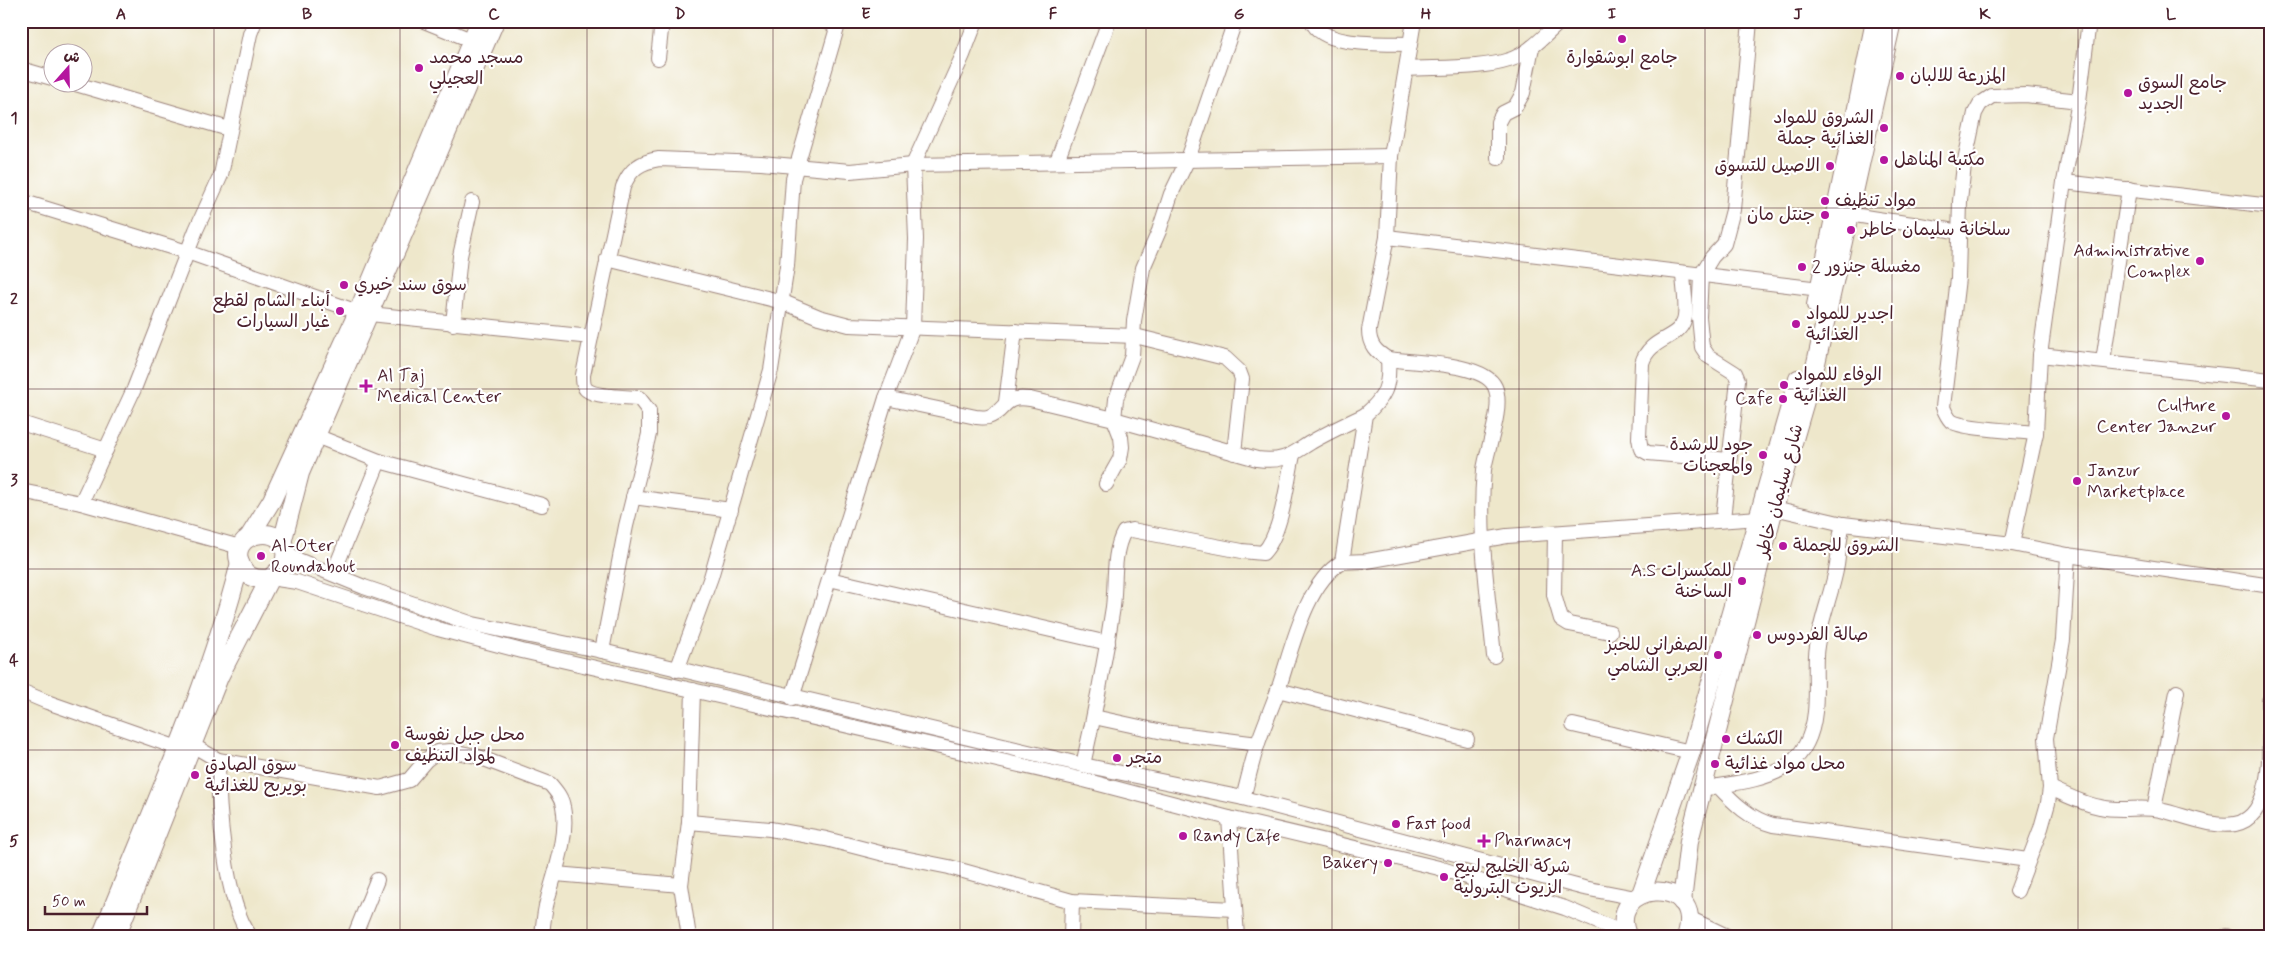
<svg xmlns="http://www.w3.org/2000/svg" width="2292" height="958" viewBox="0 0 2292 958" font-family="Mynerve,'Playpen Sans Arabic',sans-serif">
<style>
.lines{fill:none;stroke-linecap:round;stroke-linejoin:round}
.minor-casing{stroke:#9c837b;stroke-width:16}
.major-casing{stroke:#9c837b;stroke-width:20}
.minor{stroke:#fff;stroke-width:14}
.major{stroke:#fff;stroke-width:18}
.grid{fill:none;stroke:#4a1f2b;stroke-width:1;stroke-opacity:0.55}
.poi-dot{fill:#b5179e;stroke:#fff;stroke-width:2}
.labels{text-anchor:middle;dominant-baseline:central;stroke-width:4.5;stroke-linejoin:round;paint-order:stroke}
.poi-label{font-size:18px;fill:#4a1f2b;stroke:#fff;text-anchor:start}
.street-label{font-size:18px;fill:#4a1f2b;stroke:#fff}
.neatline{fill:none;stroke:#4a1f2b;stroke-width:2}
.grid-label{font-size:16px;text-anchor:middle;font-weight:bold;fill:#4a1f2b}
</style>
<rect width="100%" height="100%" fill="#fff"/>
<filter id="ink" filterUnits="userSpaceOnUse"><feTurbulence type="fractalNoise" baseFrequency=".02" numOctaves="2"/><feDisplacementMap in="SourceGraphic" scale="10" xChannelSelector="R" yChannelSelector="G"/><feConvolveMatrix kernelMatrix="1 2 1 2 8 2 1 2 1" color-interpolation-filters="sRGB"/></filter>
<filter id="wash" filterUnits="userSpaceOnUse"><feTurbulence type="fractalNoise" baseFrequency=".0096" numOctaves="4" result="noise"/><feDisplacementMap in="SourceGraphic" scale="20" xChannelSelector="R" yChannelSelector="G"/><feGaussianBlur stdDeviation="1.12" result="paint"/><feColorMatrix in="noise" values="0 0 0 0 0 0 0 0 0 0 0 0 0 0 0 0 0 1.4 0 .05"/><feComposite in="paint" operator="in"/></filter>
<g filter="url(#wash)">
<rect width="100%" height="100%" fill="#eee7cb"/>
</g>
<g filter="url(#ink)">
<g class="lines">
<defs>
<g id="minor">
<polyline points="424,21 471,40"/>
<path d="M 1312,21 C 1322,48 1386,43 1410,44"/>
<polyline points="658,58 662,21"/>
<polyline points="21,69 52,78"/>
<path d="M 1406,69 C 1437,67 1481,69 1509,60 C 1529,54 1546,34 1561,21"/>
<polyline points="69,82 229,129"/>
<polyline points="1498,158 1498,122 1503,113 1515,107 1523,93 1532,47"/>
<polyline points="1057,161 1109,21"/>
<polyline points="2064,182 2271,206"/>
<polyline points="21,201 187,252 358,312"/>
<path d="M 1849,214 C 1885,221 1922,224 1958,232"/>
<polyline points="1387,237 1820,289"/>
<polyline points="607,259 783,302 819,317 849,325 1135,336 1225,358 1239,371 1242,379 1234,453"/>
<path d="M 1683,273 C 1683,285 1688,309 1684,320 C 1678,340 1650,337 1642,363 L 1639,438 L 1641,449 L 1648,453 L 1729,460"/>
<polyline points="370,314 591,337"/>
<polyline points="453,324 460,256 472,202"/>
<polyline points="2040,355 2271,380"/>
<path d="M 1388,359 C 1413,363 1484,362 1495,387 C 1504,407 1487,448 1484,470 C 1478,532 1488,594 1494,656"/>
<polyline points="2103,361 2129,189"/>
<path d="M 886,398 L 976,417 C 979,417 985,418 988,417 C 1008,411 1000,395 1030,399 L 1114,419 L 1257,459 C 1287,463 1292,453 1315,440 C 1331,431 1348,423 1365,415"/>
<polyline points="1006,402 1015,331"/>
<polyline points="21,423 106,450"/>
<path d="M 2036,433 C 2019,431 1962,429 1951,421 C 1947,417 1945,412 1943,407 L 1958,278 L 1960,201 L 1964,165 L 1975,113 L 1980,104 L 1992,96 L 2026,95 L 2079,101"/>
<polyline points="316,436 379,461 542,505"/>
<polyline points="1106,484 1120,459 1122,447 1121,437 1114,419 1116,399 1132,356 1134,321 1143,268 1159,231 1171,194 1188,159 1235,21"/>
<polyline points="21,491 81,503 240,547"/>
<polyline points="633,497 731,510"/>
<polyline points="81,503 134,389 196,230 221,175 250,34 255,21"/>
<polyline points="1774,508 1843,524 2012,544 2068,555 2271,586"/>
<polyline points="1723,519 1738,380 1735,373 1708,356 1702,347 1699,317 1701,275 1712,257 1724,244 1733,210 1750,21"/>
<polyline points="1555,533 1554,595 1561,619 1569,624 1610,632"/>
<polyline points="2012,544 2036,433 2040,355 2064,182 2079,101 2089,21"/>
<polyline points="285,551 298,560 364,587 473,624 602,651 1083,765 1243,798 1584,888 1636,898"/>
<polyline points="1342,562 1367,561 1507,536 1759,518"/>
<polyline points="333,574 379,461"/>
<polyline points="270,578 297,582 438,629 522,651 1080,779 1229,818 1439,868 1565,908 1626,934"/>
<polyline points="829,579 1108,643"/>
<path d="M 602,651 L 626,526 L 649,434 L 649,411 L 639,398 C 627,397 596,397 587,390 C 583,387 583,380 583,375 L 623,187 C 630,169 640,162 659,159 L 761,163 L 850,171 L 913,165 L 1391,156"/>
<polyline points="677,670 711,577 771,370 787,266 793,179 837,28 827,21"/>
<polyline points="1278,690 1467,739"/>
<polyline points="21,691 47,702 178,748"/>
<polyline points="792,698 886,398 913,327 916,239 913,165 963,55 976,21"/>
<polyline points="1094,717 1163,732 1258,744"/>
<polyline points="1573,725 1691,752"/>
<path d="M 194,746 L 218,760 L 380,788 L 409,780 L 426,760 L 437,752 L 451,751 L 476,756 L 550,784 C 556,791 562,798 563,807 C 569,835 555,872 548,898 C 544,911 543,924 542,937"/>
<path d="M 218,760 C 218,803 224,903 251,937"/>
<path d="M 1083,765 C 1095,713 1105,660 1113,607 C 1116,584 1112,553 1124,532 L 1132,530 L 1242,551 L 1263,553 C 1282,534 1287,482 1293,455"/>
<path d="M 1718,786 C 1734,803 1750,819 1773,825 L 2028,860"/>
<path d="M 2050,788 C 2066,795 2083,804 2100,807 C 2120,812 2141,806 2160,810 C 2184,815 2211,828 2235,824 C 2278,816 2269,732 2269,701"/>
<path d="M 1701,789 C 1755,779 1808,780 1815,712 C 1817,693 1815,674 1816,655 C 1818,624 1832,595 1837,565 C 1839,552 1839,538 1843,524"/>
<path d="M 1243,798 C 1248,780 1252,761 1258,743 C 1264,726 1271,709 1277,693 C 1291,654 1304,584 1342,562 L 1365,415 C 1385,397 1390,387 1388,359 C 1376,352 1369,345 1369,330 L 1387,237 L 1391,156 L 1414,21"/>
<polyline points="2154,809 2177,692"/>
<polyline points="1229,818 1237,937"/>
<polyline points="689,822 770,829 826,839 884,854 949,867 1072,901 1234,909"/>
<polyline points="556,874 681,885"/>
<polyline points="2017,891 2041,828 2048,803 2050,788 2046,738 2063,640 2068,555"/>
<polyline points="1689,918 1729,937"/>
<polyline points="2226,936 2228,937"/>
<polyline points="354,937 377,880"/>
<polyline points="689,937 681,885 689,822 693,690"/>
<polyline points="1071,937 1072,901"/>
</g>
<g id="major">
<polyline points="1816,305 1875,21"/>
<polyline points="249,537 272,500 358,312 480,21"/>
<polyline points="282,543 300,473 495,21"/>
<polyline points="1641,894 1691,752 1798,379"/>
<polyline points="1682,902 1689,841 1774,508 1816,363 1892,21"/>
<path d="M 101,937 C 150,814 207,692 240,563"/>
<path d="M 116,937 L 219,677 L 270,578 L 283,567 C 300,517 218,529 243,569 C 249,579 260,580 270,578"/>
<path d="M 1628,937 C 1602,881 1708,872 1686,937"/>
</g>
</defs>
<!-- minor casing -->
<use href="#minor" class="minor-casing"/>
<!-- major casing -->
<use href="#major" class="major-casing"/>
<!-- minor -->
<use href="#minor" class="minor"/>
<!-- major -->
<use href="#major" class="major"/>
</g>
</g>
<!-- grid -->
<path class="grid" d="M 214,21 L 214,937M 400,21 L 400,937M 587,21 L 587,937M 773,21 L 773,937M 960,21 L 960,937M 1146,21 L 1146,937M 1332,21 L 1332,937M 1519,21 L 1519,937M 1705,21 L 1705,937M 1892,21 L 1892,937M 2078,21 L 2078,937M 21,208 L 2271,208M 21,389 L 2271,389M 21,569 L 2271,569M 21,750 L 2271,750"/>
<!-- markers -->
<g class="poi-dot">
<circle cx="1622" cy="39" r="5"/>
<circle cx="419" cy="68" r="5"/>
<circle cx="1900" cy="76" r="5"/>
<circle cx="2128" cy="93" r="5"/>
<circle cx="1884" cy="128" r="5"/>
<circle cx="1884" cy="160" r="5"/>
<circle cx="1830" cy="166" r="5"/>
<circle cx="1825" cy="201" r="5"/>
<circle cx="1825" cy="215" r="5"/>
<circle cx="1851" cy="230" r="5"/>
<circle cx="2200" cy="261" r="5"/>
<circle cx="1802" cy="267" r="5"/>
<circle cx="344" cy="285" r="5"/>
<circle cx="340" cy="311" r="5"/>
<circle cx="1796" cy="324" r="5"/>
<circle cx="1784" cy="385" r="5"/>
<path d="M363.5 378.5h5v5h5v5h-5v5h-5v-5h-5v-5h5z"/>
<circle cx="1783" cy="399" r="5"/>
<circle cx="2226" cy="416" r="5"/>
<circle cx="1763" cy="455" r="5"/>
<circle cx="2077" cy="481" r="5"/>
<circle cx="1783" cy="546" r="5"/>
<circle cx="261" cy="556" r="5"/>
<circle cx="1742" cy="581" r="5"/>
<circle cx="1757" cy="635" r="5"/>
<circle cx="1718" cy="655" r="5"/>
<circle cx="1726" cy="739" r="5"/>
<circle cx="395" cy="745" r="5"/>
<circle cx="1117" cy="758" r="5"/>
<circle cx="1715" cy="764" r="5"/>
<circle cx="195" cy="775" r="5"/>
<circle cx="1396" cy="824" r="5"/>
<circle cx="1183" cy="836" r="5"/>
<path d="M1481.5 833.5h5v5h5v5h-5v5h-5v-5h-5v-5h5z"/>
<circle cx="1388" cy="863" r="5"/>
<circle cx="1444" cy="877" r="5"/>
</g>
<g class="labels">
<!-- poi labels -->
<g class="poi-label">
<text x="429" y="58">مسجد محمد<tspan x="429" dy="21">العجيلي</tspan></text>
<text x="1622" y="58" text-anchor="middle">جامع ابوشقوارة</text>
<text x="1910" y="76">المزرعة للالبان</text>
<text x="2138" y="83">جامع السوق<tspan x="2138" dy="21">الجديد</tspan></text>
<text x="1874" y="118" text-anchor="end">الشروق للمواد<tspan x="1874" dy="21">الغذائية جملة</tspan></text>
<text x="1894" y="160">مكتبة المناهل</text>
<text x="1820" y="166" text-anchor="end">الاصيل للتسوق</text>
<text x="1835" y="201">مواد تنظيف</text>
<text x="1815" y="215" text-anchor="end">جنتل مان</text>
<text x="1861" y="230">سلخانة سليمان خاطر</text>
<text x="2190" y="251" text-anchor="end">Administrative<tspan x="2190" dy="21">Complex</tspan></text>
<text x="1812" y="267">مغسلة جنزور 2</text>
<text x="354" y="285">سوق سند خيري</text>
<text x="330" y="301" text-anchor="end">أبناء الشام لقطع<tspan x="330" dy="21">غيار السيارات</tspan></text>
<text x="1806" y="314">اجدير للمواد<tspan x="1806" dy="21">الغذائية</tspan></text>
<text x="1794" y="375">الوفاء للمواد<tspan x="1794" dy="21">الغذائية</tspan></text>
<text x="377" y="376">Al Taj<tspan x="377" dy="21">Medical Center</tspan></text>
<text x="1773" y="399" text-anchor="end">Cafe</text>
<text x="2216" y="406" text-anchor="end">Culture<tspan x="2216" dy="21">Center Janzur</tspan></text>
<text x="1753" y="445" text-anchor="end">جود للرشدة<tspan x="1753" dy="21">والمعجنات</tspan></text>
<text x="2087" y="471">Janzur<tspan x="2087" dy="21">Marketplace</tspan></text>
<text x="271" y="546">Al-Oter<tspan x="271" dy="21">Roundabout</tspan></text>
<text x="1793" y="546">الشروق للجملة</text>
<text x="1732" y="571" text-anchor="end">A.S للمكسرات<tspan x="1732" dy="21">الساخنة</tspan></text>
<text x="1767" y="635">صالة الفردوس</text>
<text x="1708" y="645" text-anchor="end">الصفراني للخبز<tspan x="1708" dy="21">العربي الشامي</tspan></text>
<text x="405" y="735">محل جبل نفوسة<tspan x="405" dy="21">لمواد التنظيف</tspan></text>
<text x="1736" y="739">الكشك</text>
<text x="1127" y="758">متجر</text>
<text x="1725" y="764">محل مواد غذائية</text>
<text x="205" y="765">سوق الصادق<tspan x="205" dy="21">بويربح للغذائية</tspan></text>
<text x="1406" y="824">Fast food</text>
<text x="1193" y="836">Randy Cafe</text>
<text x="1494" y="841">Pharmacy</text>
<text x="1378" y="863" text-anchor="end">Bakery</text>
<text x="1454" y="867">شركة الخليج لبيع<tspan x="1454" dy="21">الزيوت البترولية</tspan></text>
</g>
<!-- street labels -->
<g class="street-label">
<text transform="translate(1780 491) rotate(-75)">شارع سليمان خاطر</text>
</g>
</g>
<!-- margin -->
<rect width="2292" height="958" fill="none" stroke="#fff" stroke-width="55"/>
<!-- north arrow -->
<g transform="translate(68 68) rotate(20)"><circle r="24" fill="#ffffff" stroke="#b7a5aa"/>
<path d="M0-4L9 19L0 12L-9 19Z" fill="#b5179e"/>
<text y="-8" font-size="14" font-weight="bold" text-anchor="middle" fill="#4a1f2b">ش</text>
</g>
<!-- scale -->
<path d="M45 906v8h102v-8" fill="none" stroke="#4a1f2b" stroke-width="2.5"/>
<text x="52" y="906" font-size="15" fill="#4a1f2b" stroke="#ffffff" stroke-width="4" paint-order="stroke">50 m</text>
<rect x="28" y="28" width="2236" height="902" class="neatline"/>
<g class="grid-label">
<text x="121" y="19">A</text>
<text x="307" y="19">B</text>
<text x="494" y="19">C</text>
<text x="680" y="19">D</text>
<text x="866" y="19">E</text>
<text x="1053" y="19">F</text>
<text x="1239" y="19">G</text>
<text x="1426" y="19">H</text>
<text x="1612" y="19">I</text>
<text x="1798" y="19">J</text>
<text x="1985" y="19">K</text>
<text x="2171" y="19">L</text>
<text x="14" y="123">1</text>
<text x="14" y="304">2</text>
<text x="14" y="485">3</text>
<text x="14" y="665">4</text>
<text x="14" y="846">5</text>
</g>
</svg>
